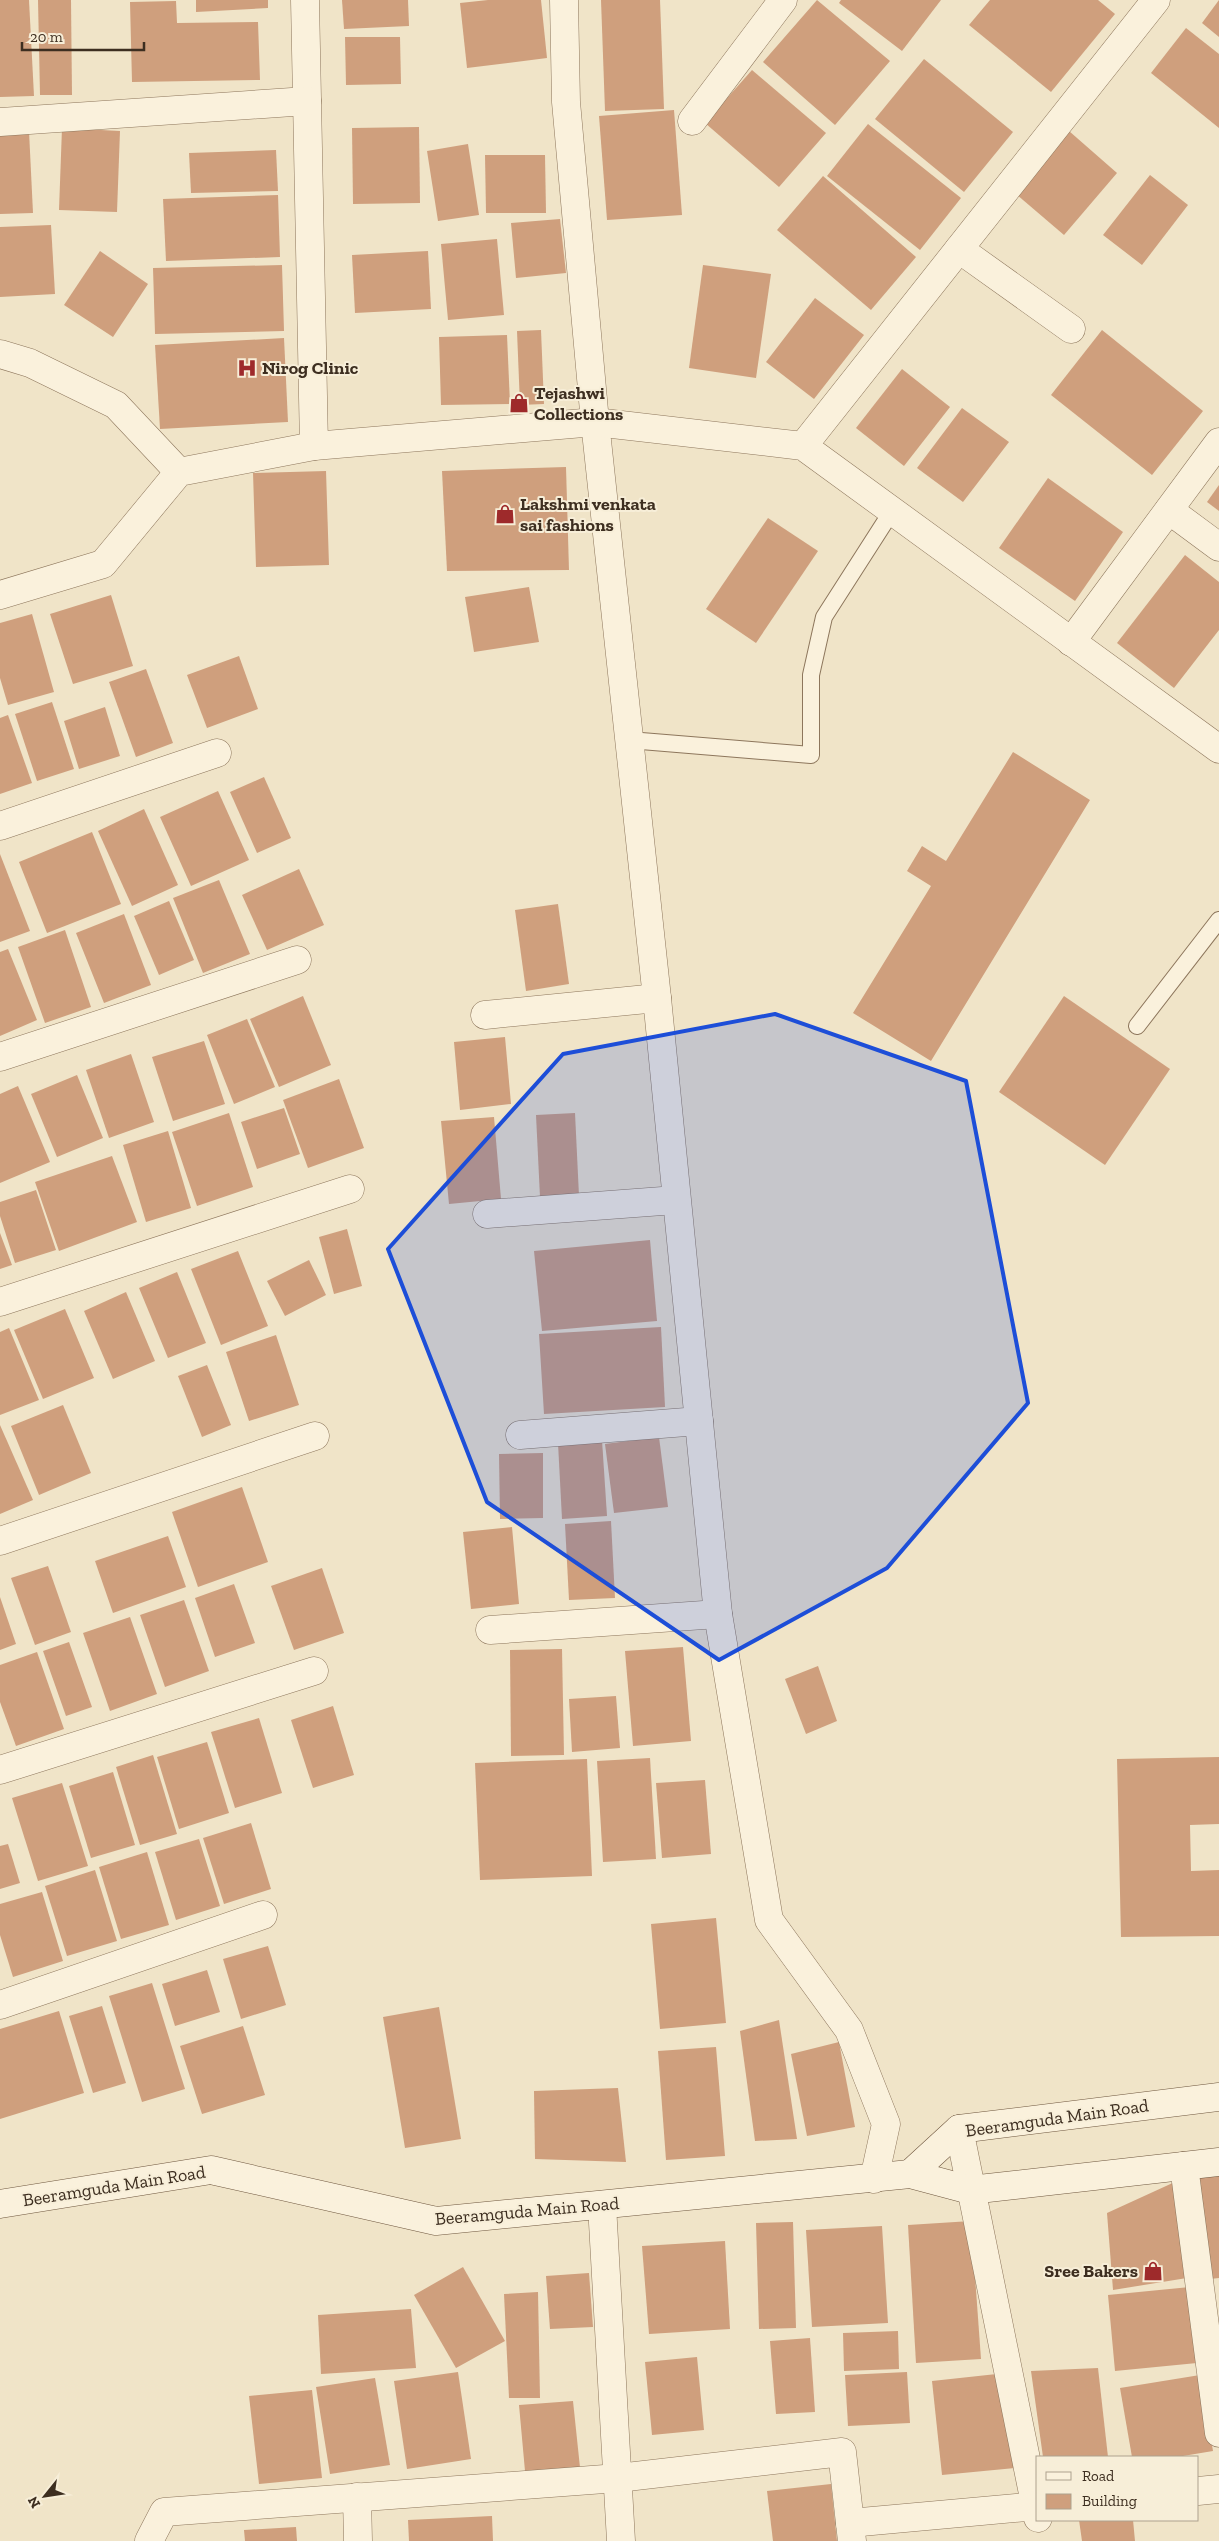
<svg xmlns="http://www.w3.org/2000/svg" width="1219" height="2541" viewBox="0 0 1219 2541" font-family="'Zilla Slab',serif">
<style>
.building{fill:#cf9f7d}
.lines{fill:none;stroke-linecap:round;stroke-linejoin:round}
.service-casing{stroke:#8d765c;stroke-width:18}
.minor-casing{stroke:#8d765c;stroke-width:29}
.secondary-casing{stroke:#6f573f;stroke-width:29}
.service{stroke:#faf1dc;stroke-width:16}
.minor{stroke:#faf1dc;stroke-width:28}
.secondary{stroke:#faf1dc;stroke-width:28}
.marked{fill:#1d4ed8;fill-opacity:0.2;stroke:#1d4ed8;stroke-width:4;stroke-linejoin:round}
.labels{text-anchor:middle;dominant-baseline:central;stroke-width:4;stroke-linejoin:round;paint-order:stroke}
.poi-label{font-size:18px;font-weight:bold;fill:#3d2e20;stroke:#f7eed8;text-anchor:start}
.street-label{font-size:18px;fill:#3d2e20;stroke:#f7eed8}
</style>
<rect width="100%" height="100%" fill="#f0e4c8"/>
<!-- building -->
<g class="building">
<polygon points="0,0 29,0 34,96 0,97"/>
<polygon points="38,0 71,0 72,95 40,95"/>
<polygon points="196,0 268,0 268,8 196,12"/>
<polygon points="342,0 408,0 409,26 344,29"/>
<polygon points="488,0 541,0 547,58 467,68 460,3"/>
<polygon points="601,0 660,0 664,109 605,111"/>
<polygon points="817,0 890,61 835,125 763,62"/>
<polygon points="841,0 941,0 902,51 839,3"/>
<polygon points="990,0 1098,0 1115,14 1051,92 969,25"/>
<polygon points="1219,0 1219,37 1202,23"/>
<polygon points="176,1 177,23 258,22 260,80 132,82 130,2"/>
<polygon points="1186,28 1219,54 1219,128 1151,73"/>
<polygon points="345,37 400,37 401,84 346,85"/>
<polygon points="924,59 1013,132 964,192 875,119"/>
<polygon points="752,70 826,133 779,187 705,123"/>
<polygon points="674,110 682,215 607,220 599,116"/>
<polygon points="868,124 961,198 920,250 827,176"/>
<polygon points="419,127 420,203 353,204 352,128"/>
<polygon points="62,128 120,131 117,212 59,210"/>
<polygon points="29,131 33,213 0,214 0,132"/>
<polygon points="1069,131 1117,173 1064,235 1016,194"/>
<polygon points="468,144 479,215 438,221 427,151"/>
<polygon points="276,150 278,191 191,193 189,153"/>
<polygon points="485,155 545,155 546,213 486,213"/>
<polygon points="1150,175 1188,205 1142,265 1103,235"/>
<polygon points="823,176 916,257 871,310 777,230"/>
<polygon points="278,195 280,257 166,261 163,199"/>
<polygon points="560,219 566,273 516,278 511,223"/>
<polygon points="51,225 55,294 0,297 0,227"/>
<polygon points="497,239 504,315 448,320 441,244"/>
<polygon points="100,251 148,284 113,337 64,305"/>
<polygon points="428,251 431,309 355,313 352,255"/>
<polygon points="282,265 284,331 155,334 153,268"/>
<polygon points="703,265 771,274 756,378 689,368"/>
<polygon points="815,298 864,335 814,399 766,362"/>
<polygon points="541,330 544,404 520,405 517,331"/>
<polygon points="1102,330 1203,411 1152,475 1051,395"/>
<polygon points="507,335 510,404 441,405 439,337"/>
<polygon points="284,338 288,422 160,429 155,345"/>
<polygon points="902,369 950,407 904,466 856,428"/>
<polygon points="962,408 1009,442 963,502 917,468"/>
<polygon points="566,467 569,570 447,571 442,471"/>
<polygon points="326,471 329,565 256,567 253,473"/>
<polygon points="1048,478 1123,532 1075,601 999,548"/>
<polygon points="1219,485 1219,511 1207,502"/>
<polygon points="768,518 818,551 756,643 706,609"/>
<polygon points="1185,555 1219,582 1219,630 1174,688 1117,643"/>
<polygon points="529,587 539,642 474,652 465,597"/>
<polygon points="111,595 133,666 73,684 50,614"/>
<polygon points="32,614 54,692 8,705 0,678 0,623"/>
<polygon points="239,656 258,709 207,728 187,675"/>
<polygon points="146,669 173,743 136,757 109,682"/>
<polygon points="52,702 74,769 37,781 15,714"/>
<polygon points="105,707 120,756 79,769 64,721"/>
<polygon points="8,715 32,783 0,794 0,718"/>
<polygon points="1013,752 1090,800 931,1061 853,1013 931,886 907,871 922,846 946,861"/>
<polygon points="264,777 291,838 257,853 230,792"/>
<polygon points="218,791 249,860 191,886 160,817"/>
<polygon points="144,809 178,885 132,906 98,831"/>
<polygon points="92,832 121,904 47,933 19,862"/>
<polygon points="0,854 30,931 0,942"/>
<polygon points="299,869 324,925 267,950 242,895"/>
<polygon points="219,880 250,954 203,973 173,898"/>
<polygon points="169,901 194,960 159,975 134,916"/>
<polygon points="558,904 569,984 526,991 515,910"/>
<polygon points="124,914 151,985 104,1003 76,933"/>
<polygon points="65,930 91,1007 45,1023 18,947"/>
<polygon points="8,949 37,1020 0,1036 0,952"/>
<polygon points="303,996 331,1065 279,1087 250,1019"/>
<polygon points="1064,996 1170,1069 1105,1165 999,1092"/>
<polygon points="247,1019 275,1087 234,1104 207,1035"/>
<polygon points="505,1037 511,1104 460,1110 454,1042"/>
<polygon points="204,1041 225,1104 173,1121 152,1057"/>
<polygon points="131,1054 154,1122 109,1138 86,1070"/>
<polygon points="77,1075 103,1138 57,1157 31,1094"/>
<polygon points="339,1079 364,1148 308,1168 283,1100"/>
<polygon points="18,1086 50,1162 0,1183 0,1094"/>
<polygon points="284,1108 300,1154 257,1169 241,1122"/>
<polygon points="229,1113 253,1187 197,1206 172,1132"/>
<polygon points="575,1113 579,1196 540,1197 536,1115"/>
<polygon points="494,1117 501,1199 449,1204 441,1121"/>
<polygon points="168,1131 191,1208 146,1222 123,1145"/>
<polygon points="112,1156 137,1222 59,1251 35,1182"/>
<polygon points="36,1190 56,1250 15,1263 0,1216 0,1202"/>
<polygon points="347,1229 362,1286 334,1294 319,1237"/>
<polygon points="0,1233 12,1265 0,1269"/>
<polygon points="650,1240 657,1321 542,1331 534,1251"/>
<polygon points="238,1251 268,1326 221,1345 191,1269"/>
<polygon points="309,1260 326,1295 285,1316 267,1281"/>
<polygon points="177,1272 206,1343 168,1358 139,1288"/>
<polygon points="126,1292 155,1361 113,1379 84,1311"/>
<polygon points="65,1309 94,1378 43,1399 14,1330"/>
<polygon points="661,1327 665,1407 544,1414 539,1334"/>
<polygon points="9,1328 39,1400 0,1415 0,1332"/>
<polygon points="276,1335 299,1405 249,1421 226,1352"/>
<polygon points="207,1365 231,1425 202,1437 178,1376"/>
<polygon points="63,1405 91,1473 39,1495 11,1426"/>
<polygon points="0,1425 33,1500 0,1514"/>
<polygon points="659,1437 668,1507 614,1513 605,1444"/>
<polygon points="602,1440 607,1516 562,1519 558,1443"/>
<polygon points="543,1453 543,1518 500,1519 499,1454"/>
<polygon points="242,1487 268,1562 198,1587 172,1512"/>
<polygon points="611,1521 615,1598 569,1600 565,1524"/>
<polygon points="512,1527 519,1604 471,1609 463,1532"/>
<polygon points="168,1536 186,1587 113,1613 95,1561"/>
<polygon points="48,1566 71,1632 35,1645 11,1578"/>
<polygon points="322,1568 344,1633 294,1650 271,1586"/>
<polygon points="234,1584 255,1643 215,1657 195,1598"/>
<polygon points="0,1597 16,1644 0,1650"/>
<polygon points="184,1600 209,1671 165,1687 140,1615"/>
<polygon points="130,1617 157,1694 110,1711 83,1633"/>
<polygon points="69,1642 92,1707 66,1716 43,1651"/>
<polygon points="683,1647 691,1741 633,1746 625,1651"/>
<polygon points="562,1649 564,1755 511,1756 510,1650"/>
<polygon points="37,1652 64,1729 16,1746 0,1702 0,1665"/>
<polygon points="818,1666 837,1721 806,1734 785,1679"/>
<polygon points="616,1696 620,1748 572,1752 569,1699"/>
<polygon points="333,1706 354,1775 313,1788 291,1720"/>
<polygon points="259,1718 282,1793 235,1808 211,1732"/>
<polygon points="207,1742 229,1813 179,1829 157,1757"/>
<polygon points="153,1755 177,1834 140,1845 116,1767"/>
<polygon points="1219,1757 1219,1824 1190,1825 1191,1871 1219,1870 1219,1936 1121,1937 1117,1759"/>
<polygon points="650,1758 656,1859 603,1862 597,1761"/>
<polygon points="587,1759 592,1876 480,1880 475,1763"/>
<polygon points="113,1772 135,1845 91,1858 69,1786"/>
<polygon points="705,1780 711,1854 662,1858 656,1783"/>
<polygon points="62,1783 88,1866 38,1881 12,1798"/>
<polygon points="251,1823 271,1889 224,1904 203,1838"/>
<polygon points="199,1839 220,1906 176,1920 155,1852"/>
<polygon points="8,1844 20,1883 0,1889 0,1846"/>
<polygon points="147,1852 169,1925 121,1939 99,1867"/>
<polygon points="95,1870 117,1941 67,1956 45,1886"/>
<polygon points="42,1892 63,1961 13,1977 0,1935 0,1904"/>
<polygon points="716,1918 726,2023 660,2029 651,1924"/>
<polygon points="268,1946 286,2005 241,2019 223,1959"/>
<polygon points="207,1970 220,2012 175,2026 162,1984"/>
<polygon points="152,1983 185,2089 142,2102 109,1996"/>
<polygon points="102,2006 126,2083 93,2093 69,2016"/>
<polygon points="439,2007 461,2139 405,2148 383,2017"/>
<polygon points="59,2011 84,2093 0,2119 0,2029"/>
<polygon points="779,2020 797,2139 755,2141 740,2031"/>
<polygon points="243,2026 265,2095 202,2114 180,2046"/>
<polygon points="839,2042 855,2127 807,2136 791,2054"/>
<polygon points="716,2047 725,2156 666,2160 658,2051"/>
<polygon points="618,2088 626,2162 535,2159 534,2091"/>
<polygon points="1219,2170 1219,2278 1210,2279 1199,2172"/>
<polygon points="1177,2181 1193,2277 1113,2290 1107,2213"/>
<polygon points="971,2221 981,2359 916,2363 908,2225"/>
<polygon points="793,2222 796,2328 759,2329 756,2223"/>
<polygon points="882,2226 888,2323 812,2327 806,2230"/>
<polygon points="725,2241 730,2329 649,2334 642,2246"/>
<polygon points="463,2267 505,2341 456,2368 414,2295"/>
<polygon points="589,2273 593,2327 550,2329 546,2276"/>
<polygon points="1190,2287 1197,2363 1115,2371 1108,2295"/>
<polygon points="538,2292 540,2398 509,2398 504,2294"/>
<polygon points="411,2309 416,2368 321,2374 318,2315"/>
<polygon points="898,2331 899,2369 844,2371 843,2333"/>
<polygon points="810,2338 815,2412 776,2414 770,2341"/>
<polygon points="697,2357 704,2430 652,2435 645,2362"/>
<polygon points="1098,2368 1108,2457 1043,2457 1031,2371"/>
<polygon points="458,2372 471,2459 407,2469 394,2381"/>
<polygon points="907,2372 910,2423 848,2426 845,2375"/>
<polygon points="1006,2373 1015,2468 942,2475 932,2381"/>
<polygon points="1200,2375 1213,2451 1177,2457 1132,2457 1120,2388"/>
<polygon points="375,2378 390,2465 330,2474 316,2387"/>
<polygon points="312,2390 322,2478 259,2484 249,2396"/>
<polygon points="573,2401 581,2477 526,2482 519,2405"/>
<polygon points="831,2484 837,2541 773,2541 767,2491"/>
<polygon points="492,2516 493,2541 409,2541 408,2520"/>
<polygon points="1079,2520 1133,2520 1135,2541 1082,2541"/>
<polygon points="296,2527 297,2541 245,2541 244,2530"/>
</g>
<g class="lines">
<defs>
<g id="service">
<polyline points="629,740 811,755 811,675 824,617 892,511"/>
<polyline points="1137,1026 1219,920"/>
</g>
<g id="minor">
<polyline points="305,0 314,446"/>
<polyline points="564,0 566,102 595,422 657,998 718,1614 769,1920 849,2030 886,2124 874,2179"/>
<polyline points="692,121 783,0"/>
<polyline points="0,122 307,101"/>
<polyline points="959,249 1071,329"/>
<polyline points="0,354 30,363 116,405 179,472"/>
<polyline points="803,446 1156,0"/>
<polyline points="1169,510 1219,547"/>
<polyline points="0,595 103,564 179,472 314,446 595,422 803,446 1219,749"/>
<polyline points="1071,642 1219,442"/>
<polyline points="0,826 217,753"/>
<polyline points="485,1015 657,998"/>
<polyline points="0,1057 297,960"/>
<polyline points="487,1214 676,1200"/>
<polyline points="0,1302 350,1189"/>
<polyline points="520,1435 699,1421"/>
<polyline points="0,1541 315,1436"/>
<polyline points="490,1630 718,1614"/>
<polyline points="0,1770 314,1671"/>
<polyline points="0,2005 263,1915"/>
<polyline points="959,2129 1038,2518"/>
<polyline points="1184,2166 1219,2433"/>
<polyline points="602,2205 621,2541"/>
<polyline points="1198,2491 1219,2489"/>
<polyline points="357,2497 358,2541"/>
<polyline points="850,2523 1038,2506"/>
<polyline points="149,2541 164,2512 618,2478 842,2452 852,2541"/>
</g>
<g id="secondary">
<polyline points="910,2174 959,2129 1219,2097"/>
<polyline points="0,2204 211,2170 436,2221 910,2174 970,2190 1219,2162"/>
</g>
</defs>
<!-- service casing -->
<use href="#service" class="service-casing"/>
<!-- minor casing -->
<use href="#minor" class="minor-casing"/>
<!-- secondary casing -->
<use href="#secondary" class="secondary-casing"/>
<!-- service -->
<use href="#service" class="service"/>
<!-- minor -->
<use href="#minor" class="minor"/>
<!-- secondary -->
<use href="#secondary" class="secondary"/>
</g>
<!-- marked area -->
<path class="marked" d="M 775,1014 L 966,1081 L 1028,1403 L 887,1568 L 719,1660 L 487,1502 L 388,1249 L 563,1054 Z"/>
<!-- icons -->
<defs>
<symbol id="hospital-bare" viewBox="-9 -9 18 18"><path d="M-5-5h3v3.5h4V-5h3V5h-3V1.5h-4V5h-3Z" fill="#9e2a2b" stroke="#f7eed8" stroke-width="2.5" paint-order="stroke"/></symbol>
<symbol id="shop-bare" viewBox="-9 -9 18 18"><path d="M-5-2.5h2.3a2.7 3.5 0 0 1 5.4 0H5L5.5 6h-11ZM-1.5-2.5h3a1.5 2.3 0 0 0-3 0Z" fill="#9e2a2b" stroke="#f7eed8" stroke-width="2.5" paint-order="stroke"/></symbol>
</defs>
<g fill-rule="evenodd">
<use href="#hospital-bare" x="233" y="354" width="28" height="28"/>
<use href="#shop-bare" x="505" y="389" width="28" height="28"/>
<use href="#shop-bare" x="491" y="500" width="28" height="28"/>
<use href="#shop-bare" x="1139" y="2257" width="28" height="28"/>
</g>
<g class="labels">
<!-- poi labels -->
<g class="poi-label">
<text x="262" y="368">Nirog Clinic</text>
<text x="534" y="393">Tejashwi<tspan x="534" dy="21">Collections</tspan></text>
<text x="520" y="504">Lakshmi venkata<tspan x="520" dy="21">sai fashions</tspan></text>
<text x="1138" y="2271" text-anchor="end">Sree Bakers</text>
</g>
<!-- street labels -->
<g class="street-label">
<text transform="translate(1057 2118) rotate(-8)">Beeramguda Main Road</text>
<text transform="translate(114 2186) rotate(-9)">Beeramguda Main Road</text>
<text transform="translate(527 2211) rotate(-5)">Beeramguda Main Road</text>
</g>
</g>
<!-- legend -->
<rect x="1036" y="2456" width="162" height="65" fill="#f7eed8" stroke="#ada18e"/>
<rect x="1046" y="2472" width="25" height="8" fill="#faf1dc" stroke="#ada18e"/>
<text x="1082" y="2481" font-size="15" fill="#3d2e20">Road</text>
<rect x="1046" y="2494" width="25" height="15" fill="#cf9f7d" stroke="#ada18e"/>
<text x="1082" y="2506" font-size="15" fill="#3d2e20">Building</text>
<!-- north arrow -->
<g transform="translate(45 2496) rotate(240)" stroke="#f7eed8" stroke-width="4" paint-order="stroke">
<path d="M0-4L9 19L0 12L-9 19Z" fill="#3d2e20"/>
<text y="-8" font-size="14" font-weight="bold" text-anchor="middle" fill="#3d2e20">N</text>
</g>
<!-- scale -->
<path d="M22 42v8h122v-8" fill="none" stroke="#3d2e20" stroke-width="2.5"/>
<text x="30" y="42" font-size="15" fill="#3d2e20" stroke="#f7eed8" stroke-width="4" paint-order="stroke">20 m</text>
</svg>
